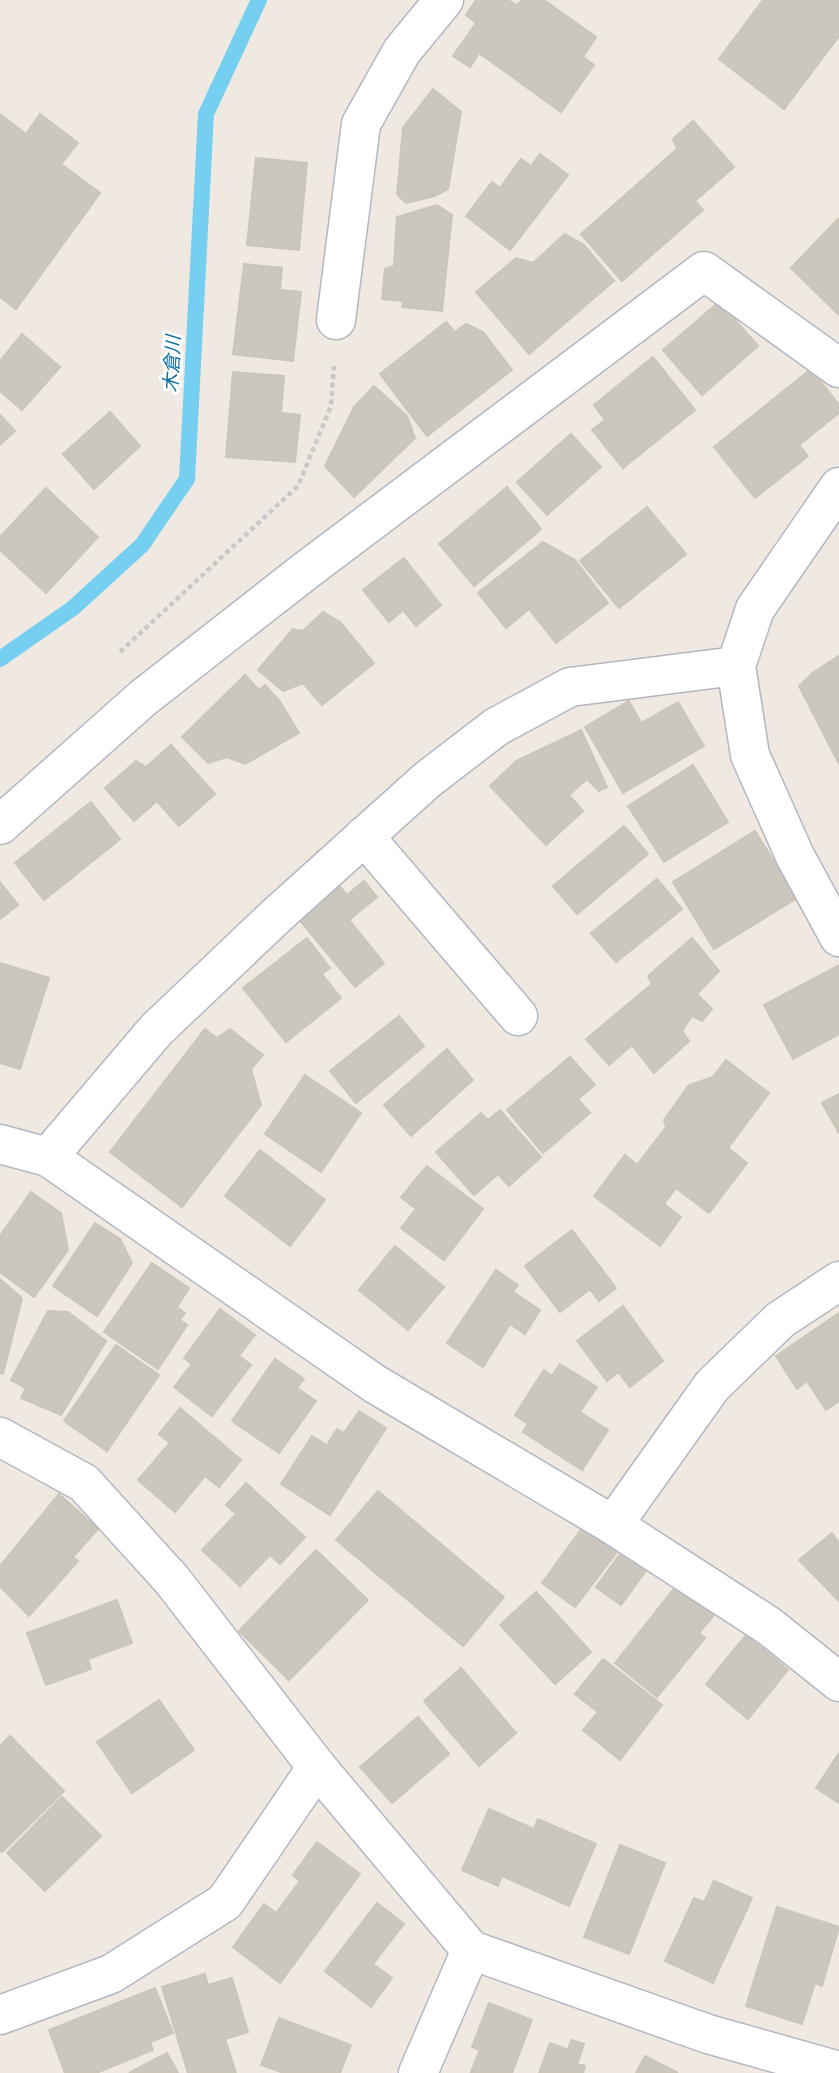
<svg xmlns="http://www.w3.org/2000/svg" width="839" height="2073" viewBox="0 0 839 2073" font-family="Poppins,'Noto Sans JP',sans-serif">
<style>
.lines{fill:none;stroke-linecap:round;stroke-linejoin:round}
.stream{stroke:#75cff0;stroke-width:16}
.building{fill:#cbc7bf;stroke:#cbc5ba;stroke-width:2}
.minor-casing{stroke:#b4b7c1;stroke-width:41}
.path{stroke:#c9c9c9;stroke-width:4.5;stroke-dasharray:5 3.5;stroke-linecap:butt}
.minor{stroke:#fff;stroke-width:38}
.labels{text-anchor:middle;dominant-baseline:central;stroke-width:6;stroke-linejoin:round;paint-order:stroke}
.water-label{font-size:19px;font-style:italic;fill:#0d6fa3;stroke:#fff}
</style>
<rect width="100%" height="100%" fill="#efe9e1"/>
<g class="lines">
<!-- stream -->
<polyline class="stream" points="0,659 73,608 142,545 187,479 206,114 259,0"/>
</g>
<!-- building -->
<g class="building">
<polygon points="476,0 508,0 516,5 523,0 544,0 596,37 583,57 594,65 561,112 479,53 470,67 453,56 476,23 466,15"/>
<polygon points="763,0 839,0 839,36 784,109 719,59"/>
<polygon points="433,89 461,112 448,189 435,196 406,203 397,194 403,128"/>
<polygon points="0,114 26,134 40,114 78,143 61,164 100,193 16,309 0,297"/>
<polygon points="693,121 734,167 695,201 703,210 622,281 581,234 677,149 673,139"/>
<polygon points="540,154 568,175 510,250 466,216 492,182 500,188 521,159 531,166"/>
<polygon points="256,158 307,163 299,250 247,245"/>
<polygon points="437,205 452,215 442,311 402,307 403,301 382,299 385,269 394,266 397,217"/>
<polygon points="839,218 839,315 791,268"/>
<polygon points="565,234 584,245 614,281 529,354 476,292 516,258 533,263"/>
<polygon points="244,264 282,268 280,290 301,292 293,361 233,354"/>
<polygon points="719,302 758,346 702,395 663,350"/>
<polygon points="446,322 455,332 466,324 483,332 512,370 427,436 380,374"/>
<polygon points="22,334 60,367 22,410 0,391 0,361"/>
<polygon points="653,357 695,410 623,468 592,430 605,420 594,405"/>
<polygon points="811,369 839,405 839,413 799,445 808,456 755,498 714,447"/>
<polygon points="233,372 284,376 281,413 300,415 295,462 226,457"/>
<polygon points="374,386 407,416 415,438 354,497 325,466 354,407"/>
<polygon points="110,412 140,446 94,489 63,454"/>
<polygon points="0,415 15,431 0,445"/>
<polygon points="571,434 601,467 547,515 517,482"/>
<polygon points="507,487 541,529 474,586 439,544"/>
<polygon points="46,488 98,537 46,593 0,550 0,537"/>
<polygon points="647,507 686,554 619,608 580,561"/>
<polygon points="543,542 575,560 608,603 556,643 529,609 506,628 478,593"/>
<polygon points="404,558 441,605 416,626 403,610 389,622 363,590"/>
<polygon points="323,612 340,622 374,663 322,705 303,683 283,691 258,670 293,629 303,631"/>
<polygon points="839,656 839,764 799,686 814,672"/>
<polygon points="245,675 259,690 265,685 279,700 299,733 245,764 227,757 208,763 182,737"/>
<polygon points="629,701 641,723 678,702 704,746 623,793 585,727"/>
<polygon points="581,730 607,787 599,791 587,779 569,795 583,811 546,845 490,786 516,761"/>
<polygon points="171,745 215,794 179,826 157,801 134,821 105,788 136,761 146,767"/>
<polygon points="693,765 728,822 664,862 628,806"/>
<polygon points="91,802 120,839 44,900 15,863"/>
<polygon points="624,826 648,854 577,914 553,886"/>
<polygon points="755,831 797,898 714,949 673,882"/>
<polygon points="657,879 682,909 616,962 591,933"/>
<polygon points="364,881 377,897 349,920 384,963 355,987 298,918 338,885 347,895"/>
<polygon points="0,882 18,905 0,919"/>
<polygon points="307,938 330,968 322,974 341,998 286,1042 243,988"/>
<polygon points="692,938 719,971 697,994 712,1009 702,1021 692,1016 682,1031 689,1041 654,1073 632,1045 609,1065 586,1039 652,984 648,976"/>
<polygon points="0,963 49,978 20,1069 0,1063"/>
<polygon points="838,966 839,1034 793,1059 764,1005"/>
<polygon points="399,1016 424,1046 356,1103 330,1071"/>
<polygon points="205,1029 217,1038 230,1029 263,1055 251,1069 261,1105 182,1207 110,1152"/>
<polygon points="447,1049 473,1080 411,1136 384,1105"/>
<polygon points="570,1057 595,1085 578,1099 590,1113 543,1153 507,1110"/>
<polygon points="726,1060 769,1093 728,1148 747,1163 709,1213 676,1188 664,1204 681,1217 660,1246 594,1196 625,1155 637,1165 666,1127 664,1120 689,1085 713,1077"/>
<polygon points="305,1075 361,1113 321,1172 265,1134"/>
<polygon points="839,1094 839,1133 822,1103"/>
<polygon points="500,1110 541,1157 509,1186 498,1174 474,1195 436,1152 481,1113 488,1120"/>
<polygon points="260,1150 325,1200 290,1246 225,1196"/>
<polygon points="427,1166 483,1209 444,1260 401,1228 416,1209 401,1197"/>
<polygon points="31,1192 61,1213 68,1250 34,1297 0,1272 0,1236"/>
<polygon points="95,1223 120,1239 132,1263 97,1316 53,1286"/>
<polygon points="572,1230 616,1288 599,1301 590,1289 560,1312 525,1266"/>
<polygon points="395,1246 444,1287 408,1330 359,1290"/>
<polygon points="152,1263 189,1288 177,1307 185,1313 180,1320 187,1325 158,1369 104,1332"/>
<polygon points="496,1270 518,1285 513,1292 540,1310 525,1334 510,1324 483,1367 447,1343"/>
<polygon points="0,1279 22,1298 3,1374 0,1373"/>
<polygon points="623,1306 663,1361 630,1387 618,1372 607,1381 577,1341"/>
<polygon points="220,1309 255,1335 239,1356 251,1365 212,1416 174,1387 192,1364 184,1358"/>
<polygon points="48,1311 68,1312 106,1341 61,1415 21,1398 26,1388 11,1380"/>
<polygon points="839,1313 839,1401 826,1410 807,1381 797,1389 776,1356"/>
<polygon points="116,1345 159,1375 107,1451 64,1421"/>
<polygon points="275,1359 304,1379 297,1388 316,1401 279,1453 232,1421"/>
<polygon points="560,1364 597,1387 580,1412 608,1430 582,1470 523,1432 528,1424 515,1415 544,1370 552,1376"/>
<polygon points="180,1408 241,1460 219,1487 205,1476 175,1512 138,1480 170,1443 159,1434"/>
<polygon points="359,1411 386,1428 330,1515 281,1484 312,1436 327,1445 337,1429 344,1433"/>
<polygon points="246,1483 305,1537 280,1564 270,1555 240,1586 202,1550 236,1514 226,1505"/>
<polygon points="378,1491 504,1597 463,1646 336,1540"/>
<polygon points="59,1494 98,1529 73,1557 78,1561 29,1616 0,1586 0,1566"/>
<polygon points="586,1523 620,1548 575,1607 542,1583"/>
<polygon points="832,1533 839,1543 839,1601 799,1560"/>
<polygon points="316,1550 368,1600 289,1680 239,1631"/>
<polygon points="623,1550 648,1568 621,1605 596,1587"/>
<polygon points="677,1585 714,1615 699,1633 705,1638 657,1697 615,1663"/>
<polygon points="536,1592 591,1652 555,1684 500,1625"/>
<polygon points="117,1600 132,1643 88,1659 91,1669 46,1685 27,1633"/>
<polygon points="746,1635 788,1670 748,1719 706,1684"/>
<polygon points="603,1659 662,1705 620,1760 583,1730 598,1712 575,1694"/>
<polygon points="461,1668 516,1733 479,1766 424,1701"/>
<polygon points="159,1700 194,1750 132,1793 97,1742"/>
<polygon points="418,1717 449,1754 392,1803 360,1767"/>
<polygon points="10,1736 64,1791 2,1852 0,1850 0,1746"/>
<polygon points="839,1753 839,1803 816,1788"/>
<polygon points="62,1797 101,1836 45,1891 7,1853"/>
<polygon points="489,1809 534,1829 538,1819 596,1844 569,1906 502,1876 498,1886 462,1870"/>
<polygon points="317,1842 360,1874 280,1983 233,1947 264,1904 276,1913 300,1881 293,1875"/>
<polygon points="620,1845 665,1863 629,1954 584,1937"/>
<polygon points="714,1881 752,1898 713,1983 665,1961 694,1898 704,1902"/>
<polygon points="377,1903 404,1924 373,1964 392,1978 371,2007 325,1971"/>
<polygon points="777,1907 839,1927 822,1986 815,1983 802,2024 746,2006"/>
<polygon points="205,1974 208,1985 232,1978 248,2032 225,2039 236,2073 188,2073 162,1987"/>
<polygon points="155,1988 173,2033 150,2042 153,2050 96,2073 65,2073 49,2030"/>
<polygon points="489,2003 532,2020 512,2073 471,2072 480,2050 472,2047"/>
<polygon points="279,2018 351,2045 340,2073 284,2073 261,2065"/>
<polygon points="571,2040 584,2044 577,2064 585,2066 583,2073 539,2073 550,2043 568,2050"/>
<polygon points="167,2053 178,2073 129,2073"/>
<polygon points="645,2056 678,2073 636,2073"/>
</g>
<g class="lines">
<defs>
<g id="minor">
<polyline points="336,320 361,124 402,51 444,0"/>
<polyline points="839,487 755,609 736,666 750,755 795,856 839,937"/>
<polyline points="0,825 143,698 304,572 704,271 839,368"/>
<polyline points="364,836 518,1016"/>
<polyline points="0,1144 48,1157 375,1384 613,1525 769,1626 839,1682"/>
<polyline points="48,1157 156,1030 276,916 427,780 496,727 570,687 736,666"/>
<polyline points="0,1437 84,1483 172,1580 317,1767 471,1950 708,2034 839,2071"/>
<polyline points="613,1525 712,1386 780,1320 839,1281"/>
<polyline points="0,2015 111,1974 225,1902 317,1767"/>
<polyline points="418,2073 471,1950"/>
</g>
</defs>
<!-- minor casing -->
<use href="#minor" class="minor-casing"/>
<!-- path -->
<polyline class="path" points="120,652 298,486 331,406 334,366"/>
<!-- minor -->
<use href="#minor" class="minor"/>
</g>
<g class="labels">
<!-- water labels -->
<g class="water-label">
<text transform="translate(172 364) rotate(-87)">木倉川</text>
</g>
</g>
</svg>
